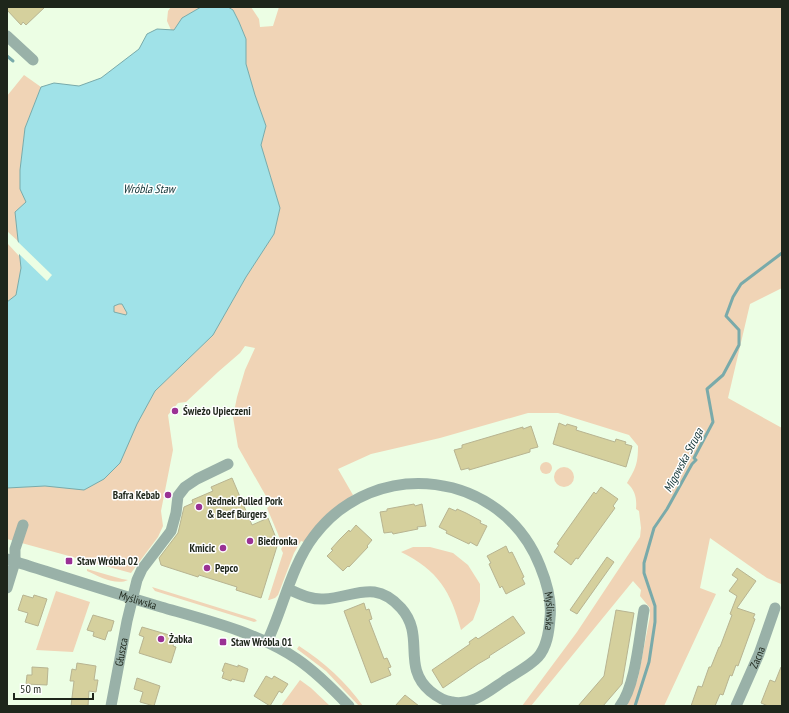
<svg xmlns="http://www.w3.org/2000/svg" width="789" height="713" viewBox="0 0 789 713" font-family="'PT Sans Narrow',sans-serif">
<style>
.green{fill:#f0d4b6}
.water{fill:#a0e2e8;stroke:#79aaaa;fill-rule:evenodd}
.pier{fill:#ecfee4}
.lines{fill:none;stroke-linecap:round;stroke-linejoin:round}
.stream{stroke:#79aaaa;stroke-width:3}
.building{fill:#d5d09d;stroke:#b8b491}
.minor{stroke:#99b1a8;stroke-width:11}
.poi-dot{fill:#9a3194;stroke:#fff;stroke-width:1.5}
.labels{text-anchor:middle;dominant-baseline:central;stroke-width:3;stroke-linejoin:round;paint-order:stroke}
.poi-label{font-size:11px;font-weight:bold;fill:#1e261b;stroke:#fff;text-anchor:start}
.street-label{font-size:11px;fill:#1e261b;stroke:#fff}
.water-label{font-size:12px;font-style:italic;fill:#123436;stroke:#fff}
</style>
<rect width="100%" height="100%" fill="#ecfee4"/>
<!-- green -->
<g class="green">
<polygon points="171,7 201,7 182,18 174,30 171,30 167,21 168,11"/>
<path d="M 228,7 L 251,7 L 259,19 L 260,27 L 273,26 L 279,7 L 782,7 L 782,288 L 750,304 L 728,398 L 782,428 L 782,582 L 781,584 L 767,578 L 710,538 L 700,588 L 716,594 L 664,706 L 627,706 L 638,678 L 650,616 L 650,608 L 640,596 L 641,590 L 633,581 L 531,706 L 522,706 L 577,632 L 640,537 L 641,528 L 639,511 L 636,509 C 637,498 635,490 627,483 C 636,468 638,463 638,446 L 629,435 L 558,413 L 528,413 L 440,438 L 371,454 L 338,469 L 353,495 L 328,513 L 304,542 L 301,541 L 294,553 L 278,595 L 275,598 L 269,600 L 268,600 L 283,553 L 281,549 L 283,546 L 267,508 L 271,505 L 238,447 L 233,417 L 237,397 L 245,370 L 255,348 L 245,346 L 240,353 L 218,372 L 186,402 L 178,403 L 168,415 L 173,450 L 161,511 L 163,526 L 158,537 L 131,573 L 7,539 L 7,488 L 45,486 L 137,424 L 155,391 L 213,335 L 246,277 L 274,234 L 280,208 L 261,145 L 266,126 L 255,95 L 246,64 L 246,39 L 239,22 L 233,10 Z"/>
<polygon points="24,75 41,87 25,128 20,170 20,189 26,202 15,212 19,242 7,231 7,96"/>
<polygon points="7,243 21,258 21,268 16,295 7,302"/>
<polygon points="119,304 122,304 127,313 126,316 114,312 114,306"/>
<circle cx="546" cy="468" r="6"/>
<circle cx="564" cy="477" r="10"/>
<path d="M 413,547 L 430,547 L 453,553 L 468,565 L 480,584 L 480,601 L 473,620 L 461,630 C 451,592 438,570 401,552 Z"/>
<path d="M 87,569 L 122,579 L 128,580 C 116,586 98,576 87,571 Z"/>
<polygon points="152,587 255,619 257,621 254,622 155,591"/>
<polygon points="56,591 90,602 73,652 36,650"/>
<path d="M 299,646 C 324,662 346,682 363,706 L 359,706 L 326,671 L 297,649 Z"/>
<polygon points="300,680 311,688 330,706 281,706"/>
</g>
<!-- water -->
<path class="water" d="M 201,7 L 228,7 L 233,10 L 239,22 L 246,39 L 246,64 L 255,95 L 266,126 L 261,145 L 280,208 L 274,234 L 246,277 L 213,335 L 155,391 L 137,424 L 120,463 L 104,479 L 84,490 L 45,486 L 7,488 L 7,302 L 16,295 L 21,268 L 15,212 L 26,202 L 20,189 L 20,170 L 25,128 L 41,87 L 54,83 L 79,86 L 101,78 L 139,49 L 147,34 L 157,29 L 174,30 L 182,18 ZM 119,304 L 122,304 L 127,313 L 126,315 L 114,312 L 114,306 Z"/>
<!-- pier -->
<polygon class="pier" points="16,240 52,275 47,281 18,253"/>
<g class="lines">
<!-- stream -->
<g class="stream">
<polyline points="7,56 13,61"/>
<polyline points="635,706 649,662 655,622 655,606 644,573 644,563 654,528 667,509 692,464 696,460 694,458 713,422 707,389 723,375 739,345 739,330 726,316 733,297 741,284 782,253"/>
</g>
</g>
<!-- building -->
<g class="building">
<polygon points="7,7 45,7 26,25 23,22 21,25 7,10"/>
<polygon points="559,423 566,426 567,424 577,427 576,430 615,442 616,439 626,442 625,444 632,446 626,467 553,444"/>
<polygon points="531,426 538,447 530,449 530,452 469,470 469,468 461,470 454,450 462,448 462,445 523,427 523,429"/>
<polygon points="232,478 252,525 268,518 278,543 261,598 236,590 237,587 199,575 198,577 167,567 161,565 159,558 178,533 184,507 193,503 192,500 213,491 211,487"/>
<polygon points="601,487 618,499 613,506 615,508 578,559 576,558 571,565 554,552 559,545 557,544 594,492 596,494"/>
<polygon points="414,504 415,506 422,504 426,526 417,527 418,529 393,534 392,532 384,533 380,512 387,511 387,509"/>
<polygon points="449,508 456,511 457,509 466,513 481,521 480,523 487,526 477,546 470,542 469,544 446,533 447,531 439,527"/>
<polygon points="356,525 372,540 367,546 368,547 349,567 348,566 343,571 327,556 333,550 331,549 340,539 349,530 350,532"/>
<polygon points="506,546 509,553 512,552 515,558 524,577 522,578 525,584 506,594 502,586 500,588 489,564 491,563 487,556"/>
<polygon points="607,557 614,562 577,614 570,610"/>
<polygon points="737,568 756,581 737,608 755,614 753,618 755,619 738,666 736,665 732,676 730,675 723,695 720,694 715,706 691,706 698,686 702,687 709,667 711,667 719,647 720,647 732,615 730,614 737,596 729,591 738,579 732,575"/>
<polygon points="23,595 33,598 34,595 47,599 38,626 25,622 28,613 18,610"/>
<polygon points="364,603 366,610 369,609 372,619 369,620 384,659 387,658 391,667 388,668 391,675 371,683 344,611"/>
<polygon points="616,610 634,613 622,684 603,706 578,706 604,676"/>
<polygon points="93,615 114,621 111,631 108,631 105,640 93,636 94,632 87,630"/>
<polygon points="513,616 525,633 489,656 490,657 478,664 443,688 432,670 470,644 469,642 476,637 478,639"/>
<polygon points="142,627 176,637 173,646 176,647 171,663 139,653 144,637 139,635"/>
<polygon points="77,663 96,666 94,680 98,680 96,692 89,691 88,706 71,706 74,681 70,681 72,669 76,670"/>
<polygon points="225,663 238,667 238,665 248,669 244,682 232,679 231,681 222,678 224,672 222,671"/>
<polygon points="32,667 48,668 47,685 26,684 27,675 32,675"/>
<polygon points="781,667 782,667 782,706 768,706 761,703 770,680 775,682"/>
<polygon points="266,676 272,679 274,676 288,684 282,693 279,691 270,706 254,696"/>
<polygon points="137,678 160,686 154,706 140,702 143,692 134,689"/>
<polygon points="405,695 419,706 395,706"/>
</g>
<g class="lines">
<!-- minor -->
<g class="minor">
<polyline points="7,36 33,60"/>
<path id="s1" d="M 7,559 C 58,575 110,592 161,607 C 206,620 259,633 297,659 C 316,672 333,689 349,706"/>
<polyline points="7,588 15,562 15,549 23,525"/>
<path id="s2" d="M 267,642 C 283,609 291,566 314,536 C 375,455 502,470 540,566 C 547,583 552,600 550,618 C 549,632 547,647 538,657 C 530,666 514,674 504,681 C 489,691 472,706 452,702 C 444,701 436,696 430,691 C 401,666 426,636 401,608 C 375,579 355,597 324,599 C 311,600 300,594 288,589"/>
<path id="s3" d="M 111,706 L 127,621 L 137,580 L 142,569 L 171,531 L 176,513 L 178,496 L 185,487 L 197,479 L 228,464"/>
<path d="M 620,706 C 636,685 639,637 644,610"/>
<path id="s4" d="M 736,706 L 759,654 L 775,608"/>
</g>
</g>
<!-- markers -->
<g class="poi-dot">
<circle cx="175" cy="411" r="4"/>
<circle cx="168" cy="495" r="4"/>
<circle cx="199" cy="507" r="4"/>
<circle cx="250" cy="541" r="4"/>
<circle cx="223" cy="548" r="4"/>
<rect x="65" y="557" width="8" height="8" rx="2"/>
<circle cx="207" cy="568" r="4"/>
<circle cx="161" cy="639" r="4"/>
<rect x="219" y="638" width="8" height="8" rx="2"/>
</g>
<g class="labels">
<!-- poi labels -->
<g class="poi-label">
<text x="183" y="411">Świeżo Upieczeni</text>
<text x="160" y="495" text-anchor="end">Bafra Kebab</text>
<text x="207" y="501">Rednek Pulled Pork<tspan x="207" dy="13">&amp; Beef Burgers</tspan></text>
<text x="258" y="541">Biedronka</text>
<text x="215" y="548" text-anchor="end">Kmicic</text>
<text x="77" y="561">Staw Wróbla 02</text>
<text x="215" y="568">Pepco</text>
<text x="169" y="639">Żabka</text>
<text x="231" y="642">Staw Wróbla 01</text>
</g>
<!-- street labels -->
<g class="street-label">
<text stroke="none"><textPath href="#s1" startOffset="137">Myśliwska</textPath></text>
<text stroke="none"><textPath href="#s2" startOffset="440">Myśliwska</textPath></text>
<text stroke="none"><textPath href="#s3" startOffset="55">Głuszca</textPath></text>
<text stroke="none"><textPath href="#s4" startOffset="53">Zacna</textPath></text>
</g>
<!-- water labels -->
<g class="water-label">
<text x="149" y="188">Wróbla Staw</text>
<text transform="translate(683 460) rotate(-62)">Migowska Struga</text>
</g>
</g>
<!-- border -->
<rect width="789" height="713" fill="none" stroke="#1e261b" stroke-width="16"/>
<!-- scale -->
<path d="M14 693v6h79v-6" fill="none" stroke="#1e261b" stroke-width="2"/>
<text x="20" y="693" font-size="12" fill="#1e261b" stroke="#ffffff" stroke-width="3" paint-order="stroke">50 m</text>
</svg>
